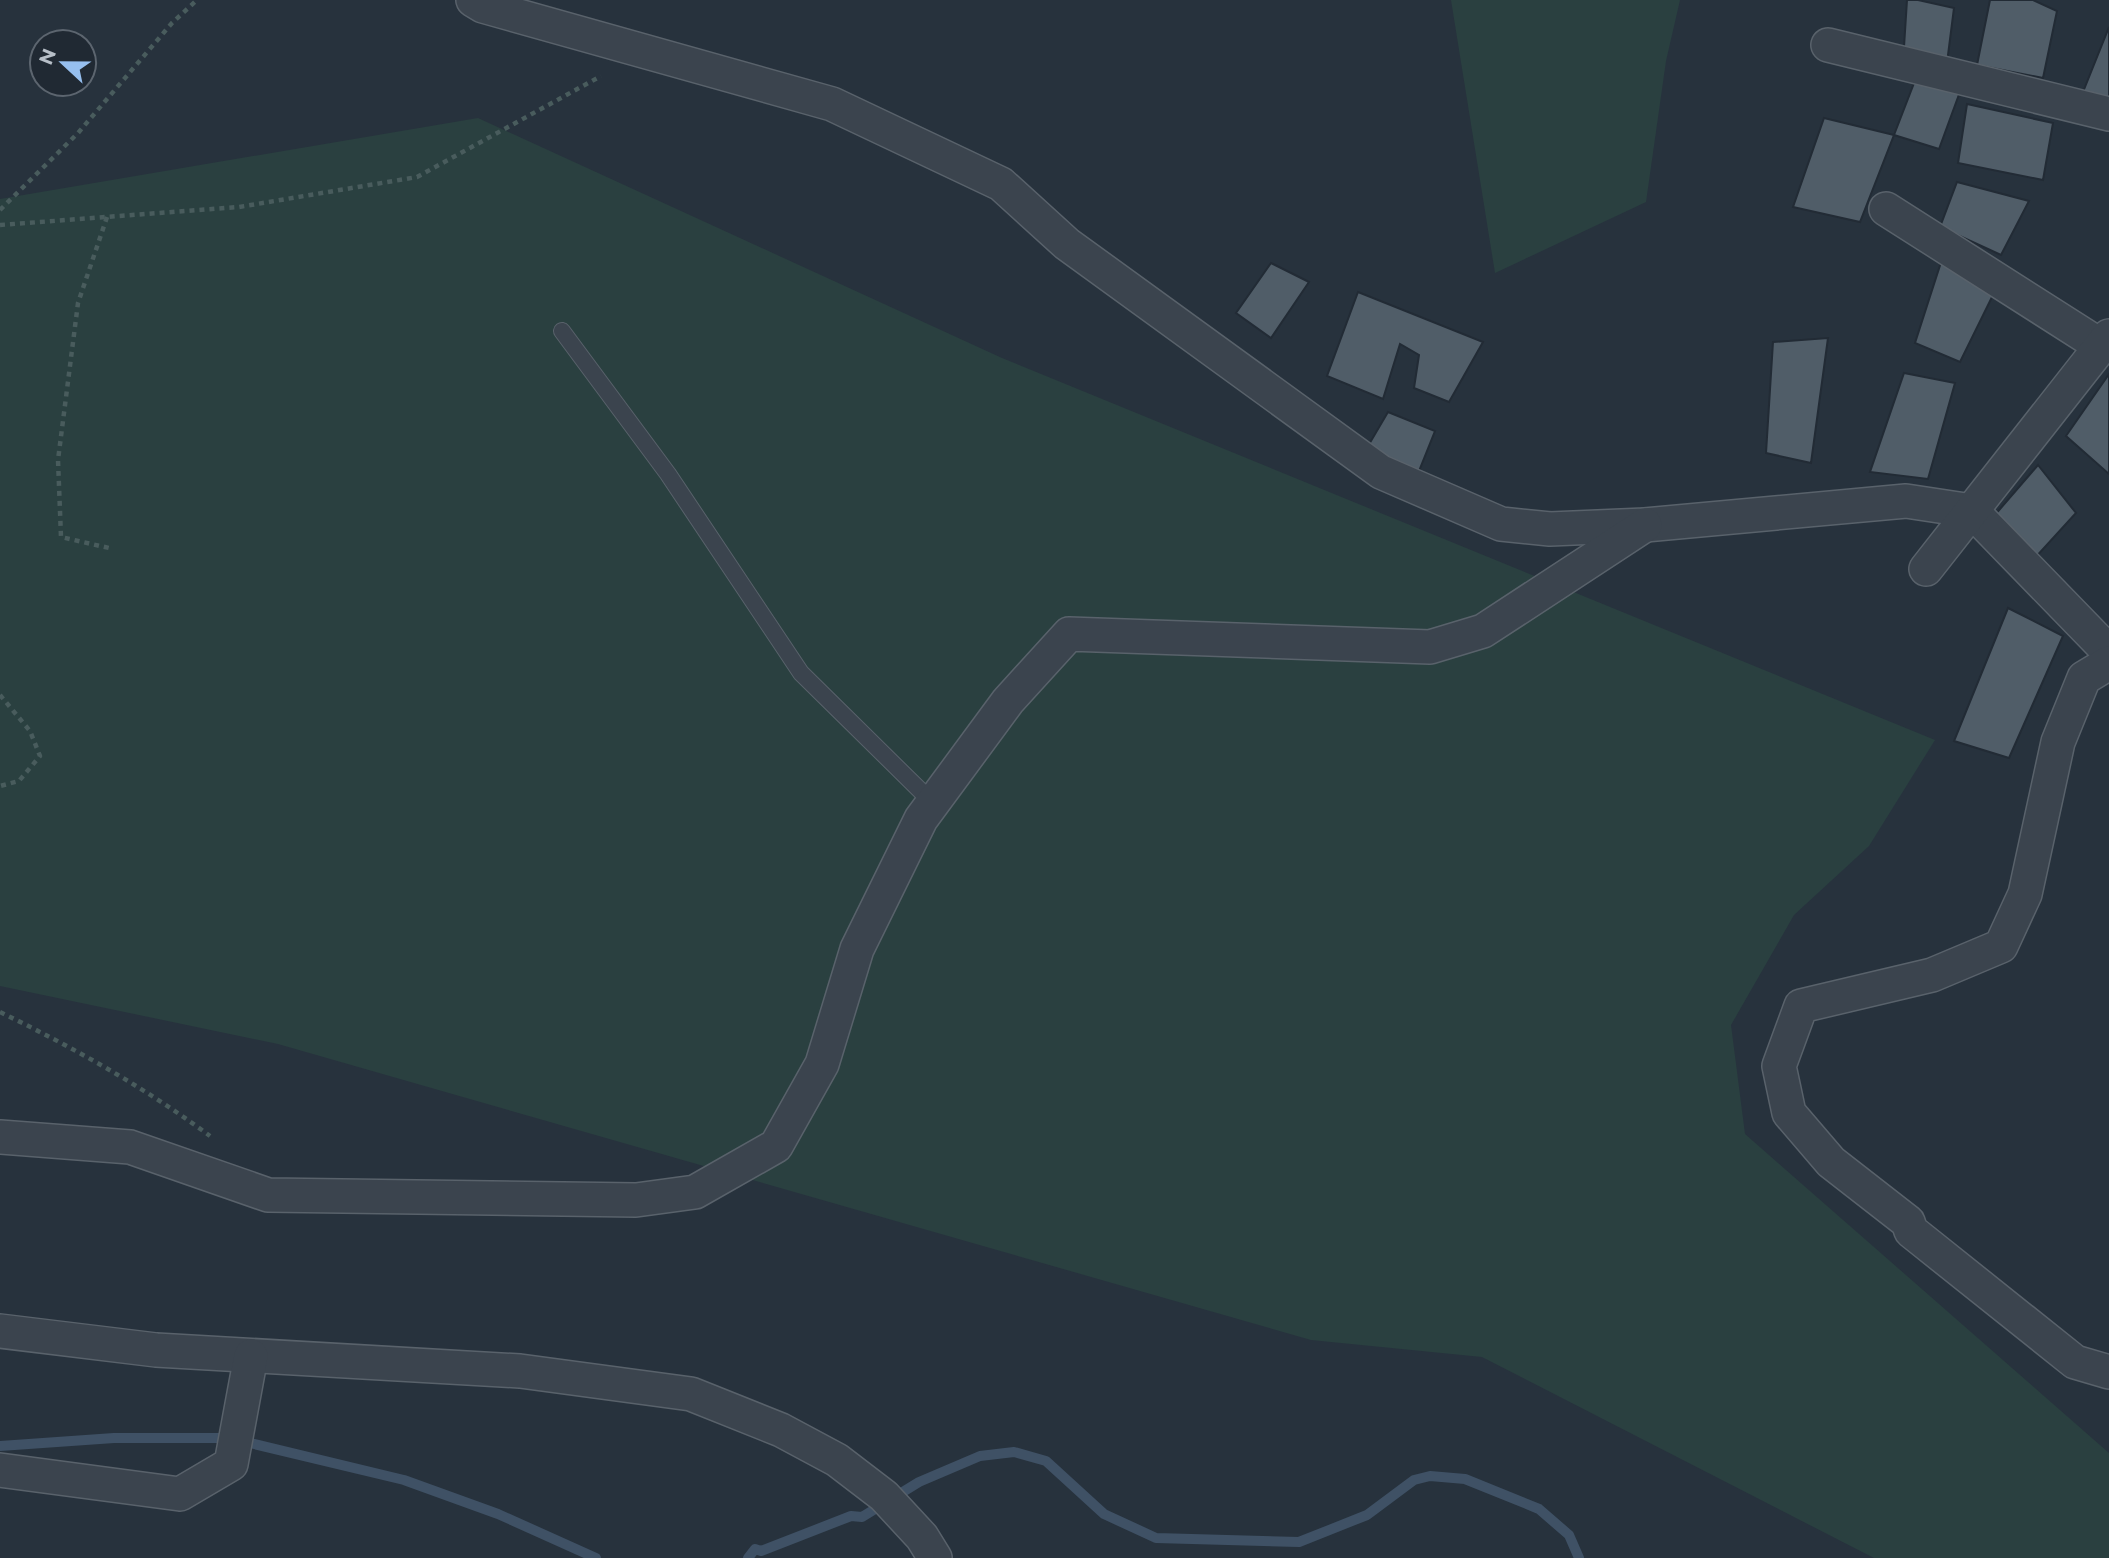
<svg xmlns="http://www.w3.org/2000/svg" width="2109" height="1558" viewBox="0 0 2109 1558" font-family="Montserrat,sans-serif">
<style>
.green{fill:#2a4040}
.lines{fill:none;stroke-linecap:round;stroke-linejoin:round}
.stream{stroke:#3f5165;stroke-width:10}
.building{fill:#505d68;stroke:#222b35;stroke-width:2}
.service-casing{stroke:#59626b;stroke-width:18}
.minor-casing{stroke:#59626b;stroke-width:36}
.path{stroke:#495c5d;stroke-width:4.5;stroke-dasharray:5 5;stroke-linecap:butt}
.service{stroke:#3b444e;stroke-width:16}
.minor{stroke:#3b444e;stroke-width:33}
</style>
<rect width="100%" height="100%" fill="#27323d"/>
<!-- green -->
<g class="green">
<polygon points="1451,0 1680,0 1666,61 1646,202 1495,273"/>
<polygon points="478,118 1002,358 1935,740 1869,846 1794,915 1731,1025 1745,1134 2109,1453 2109,1558 1874,1558 1482,1357 1311,1340 278,1044 0,986 0,199"/>
</g>
<g class="lines">
<!-- stream -->
<g class="stream">
<polyline points="0,1446 114,1438 229,1438 404,1480 498,1514 596,1558"/>
<polyline points="748,1558 755,1549 761,1551 851,1516 862,1517 919,1482 980,1456 1014,1452 1046,1461 1104,1514 1156,1538 1299,1542 1367,1515 1414,1480 1430,1476 1465,1479 1539,1509 1569,1535 1579,1558"/>
</g>
</g>
<!-- building -->
<g class="building">
<polygon points="1907,0 1918,0 1954,8 1947,63 1904,47"/>
<polygon points="1990,0 2033,0 2057,11 2043,78 1977,65"/>
<polygon points="2109,27 2109,99 2083,92"/>
<polygon points="1916,78 1961,89 1939,149 1894,135"/>
<polygon points="1967,104 2053,123 2043,180 1958,163"/>
<polygon points="1824,118 1894,135 1860,222 1793,207"/>
<polygon points="1957,182 2029,201 2001,255 1940,227"/>
<polygon points="1944,253 1993,295 1960,362 1915,343"/>
<polygon points="1271,263 1309,282 1271,338 1236,313"/>
<polygon points="1358,292 1483,342 1449,402 1414,388 1419,355 1400,344 1383,399 1327,376"/>
<polygon points="1828,338 1811,463 1766,453 1773,342"/>
<polygon points="1904,373 1955,383 1928,479 1870,472"/>
<polygon points="2109,374 2109,474 2066,436"/>
<polygon points="1388,412 1435,431 1413,486 1368,446"/>
<polygon points="2038,465 2076,513 2034,559 1994,516"/>
<polygon points="2008,608 2063,636 2009,758 1954,741"/>
</g>
<g class="lines">
<defs>
<polyline id="service" points="562,331 668,474 801,673 933,803"/>
<g id="minor">
<polyline points="473,0 483,6 832,104 1001,184 1067,244 1381,472 1501,524 1550,529 1645,525 1906,501 1972,511 2109,652"/>
<polyline points="1828,45 2109,114"/>
<polyline points="1886,209 2101,346"/>
<polyline points="1926,569 2109,336"/>
<polyline points="2109,663 2084,678 2058,742 2025,894 2001,946 1932,975 1801,1006 1779,1066 1789,1113 1831,1162 1908,1222 1911,1231 2075,1362 2109,1372"/>
<polyline points="0,1137 130,1147 268,1195 636,1200 695,1192 776,1146 822,1064 857,949 921,819 1008,701 1069,634 1430,647 1483,631 1645,525"/>
<polyline points="0,1331 156,1350 520,1371 691,1394 781,1430 837,1460 884,1496 922,1537 935,1558"/>
<polyline points="0,1470 180,1494 231,1464 251,1356"/>
</g>
</defs>
<!-- service casing -->
<use href="#service" class="service-casing"/>
<!-- minor casing -->
<use href="#minor" class="minor-casing"/>
<!-- path -->
<g class="path">
<polyline points="0,210 78,133 172,23 197,0"/>
<polyline points="107,217 78,303 58,460 61,537 109,548"/>
<polyline points="0,225 239,207 417,177 601,76"/>
<polyline points="0,695 30,731 40,756 19,781 0,786"/>
<path d="M 0,1012 C 74,1048 144,1087 210,1136"/>
</g>
<!-- service -->
<use href="#service" class="service"/>
<!-- minor -->
<use href="#minor" class="minor"/>
</g>
<!-- north arrow -->
<g transform="translate(63 63) rotate(292)"><circle r="33" fill="#202933" stroke="#5c656f" stroke-width="2"/>
<path d="M0-5L12 26L0 18L-12 26Z" fill="#96bfef"/>
<text y="-10" font-size="19" font-weight="bold" text-anchor="middle" fill="#b7bfc8">N</text>
</g>
</svg>
